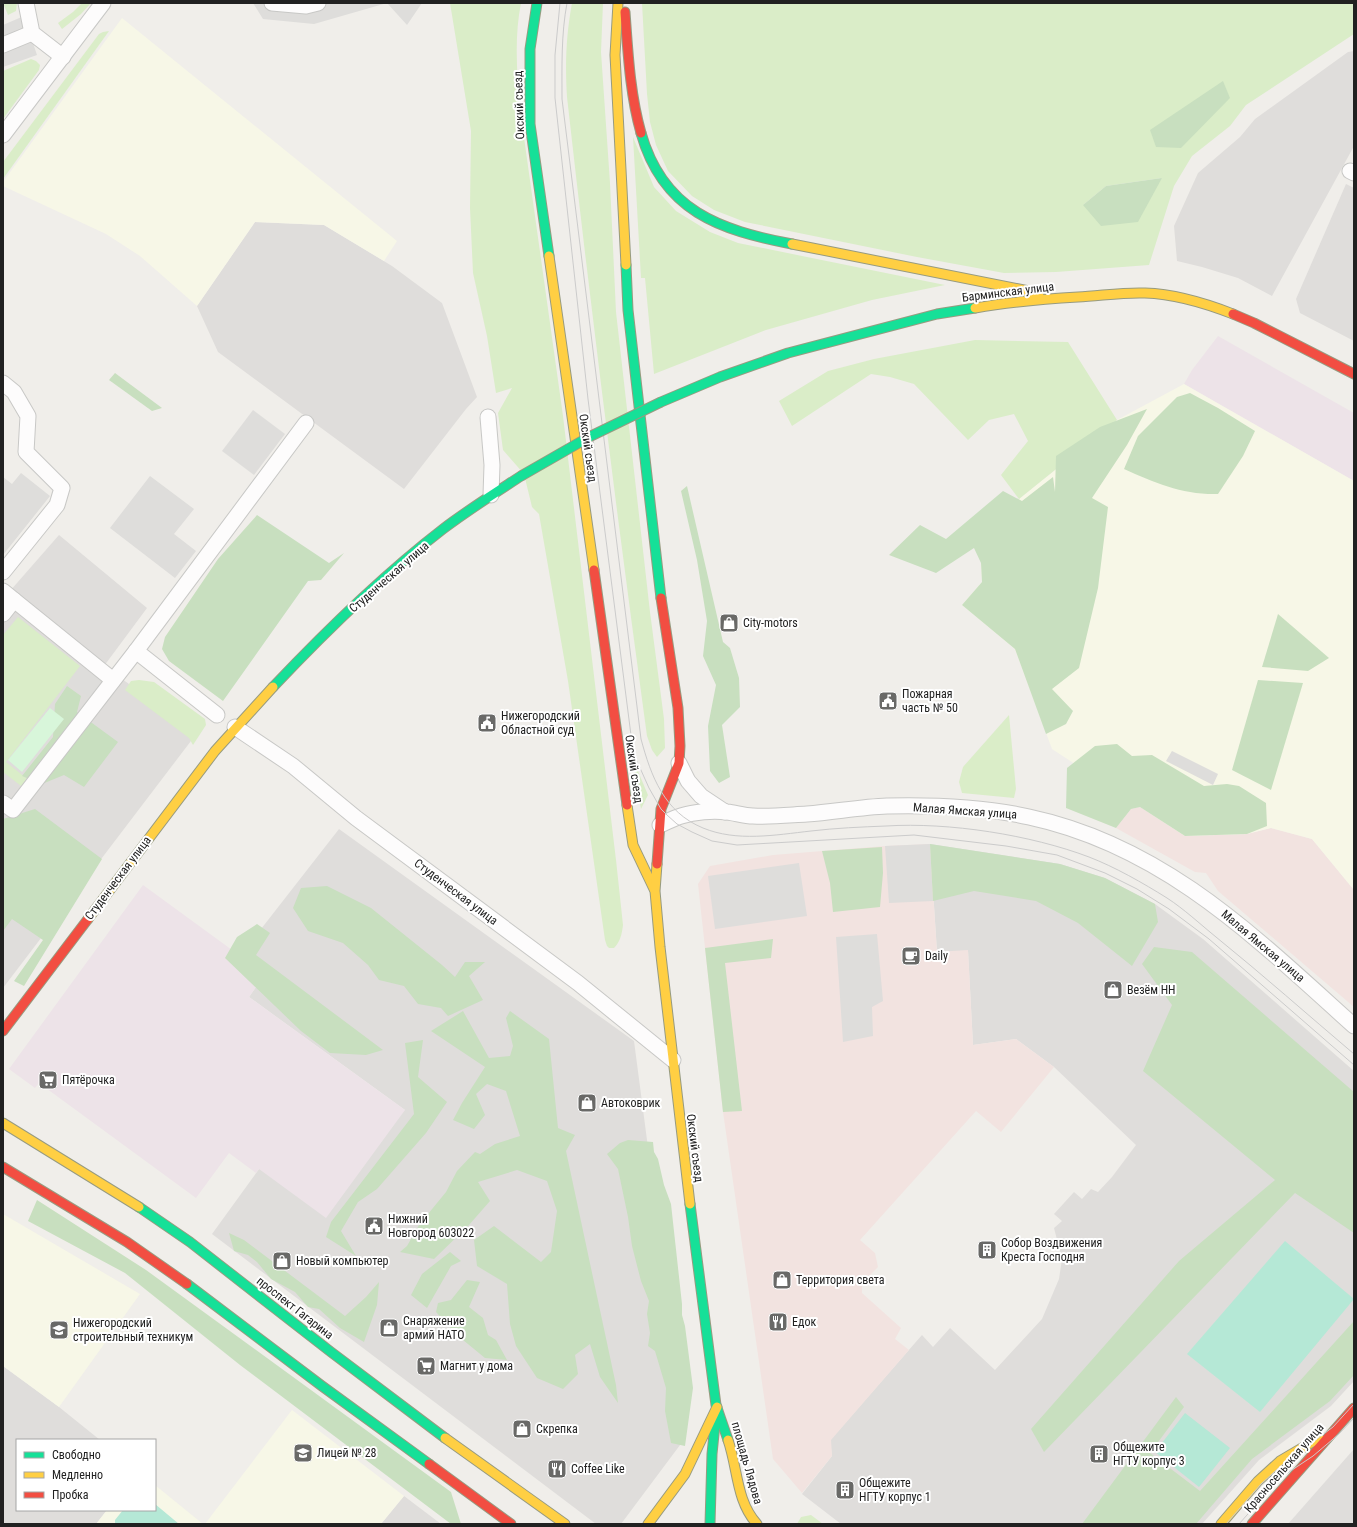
<svg xmlns="http://www.w3.org/2000/svg" width="1357" height="1527" viewBox="0 0 1357 1527" font-family="'Roboto Condensed',sans-serif">
<style>
.residential{fill:#dfdddb}
.commercial{fill:#f2e3e0}
.industrial{fill:#ede3e8}
.education{fill:#f7f7e7}
.religious{fill:#dedddb}
.grass{fill:#daedc8;fill-rule:evenodd}
.forest{fill:#c8dfbf}
.park{fill:#d8f6da}
.pitch{fill:#b5e8d6}
.lines{fill:none;stroke-linecap:round;stroke-linejoin:round}
.street-casing{stroke:#c8c8c6;stroke-width:17}
.fast-casing{stroke:#979b80;stroke-width:11}
.slow-casing{stroke:#979b80;stroke-width:11}
.jam-casing{stroke:#979b80;stroke-width:11}
.street{stroke:#fdfcfc;stroke-width:15}
.fast{stroke:#16e098;stroke-width:9}
.slow{stroke:#ffcf43;stroke-width:9}
.jam{stroke:#f24e42;stroke-width:9}
.tram{stroke:#cbcbcb;stroke-width:1}
.fast-bridge-casing{stroke:#979b80;stroke-width:11;stroke-linecap:butt}
.fast-bridge{stroke:#16e098;stroke-width:9}
.labels{text-anchor:middle;dominant-baseline:central;stroke-width:4;stroke-linejoin:round;paint-order:stroke}
.street-label{font-size:12px;fill:#212121;stroke:#fff}
.poi-label{font-size:12px;fill:#212121;stroke:#fff;text-anchor:start}
</style>
<rect width="100%" height="100%" fill="#f0eeea"/>
<!-- residential -->
<g class="residential">
<polygon points="1354,51 1354,146 1272,296 1238,278 1202,267 1177,261 1174,226 1198,173 1240,137 1255,119 1348,52"/>
<polygon points="1346,184 1354,188 1354,341 1300,313 1296,299"/>
<polygon points="255,222 324,225 392,266 442,303 477,397 466,409 404,489 218,352 197,306"/>
<polygon points="59,535 147,608 104,666 197,733 3,988 3,599"/>
<polygon points="339,829 634,1041 686,1437 621,1524 596,1524 212,1234 259,1169 405,1110 249,997 265,974 240,956"/>
<polygon points="930,844 1060,864 1105,878 1155,904 1203,939 1354,1071 1354,1381 1331,1406 1259,1460 1202,1524 841,1524 802,1494 832,1456 830,1440 922,1335 933,1347 950,1328 995,1370 1042,1319 1059,1279 1062,1259 1054,1228 1062,1221 1054,1214 1074,1192 1082,1199 1091,1189 1098,1192 1112,1177 1136,1145 1054,1067 1016,1039 973,1045 968,951 937,952"/>
<polygon points="3,1366 59,1407 100,1440 17,1440 17,1510 107,1510 96,1524 3,1524"/>
<polygon points="1354,1449 1354,1524 1288,1524"/>
<polygon points="404,1496 441,1524 381,1524"/>
</g>
<!-- commercial -->
<g class="commercial">
<polygon points="1140,807 1185,836 1247,834 1271,828 1312,839 1354,890 1354,1007 1218,891 1206,873 1195,872 1116,828 1131,809"/>
<polygon points="930,844 937,952 968,950 973,1045 1016,1039 1054,1067 1001,1132 976,1111 860,1240 875,1253 878,1267 862,1283 862,1293 901,1328 895,1339 909,1350 831,1440 832,1456 802,1493 773,1459 723,1112 698,884 710,866 773,855 885,846"/>
</g>
<!-- industrial -->
<g class="industrial">
<polygon points="1218,336 1354,413 1354,481 1184,384 1192,370"/>
<polygon points="143,885 265,974 249,997 405,1110 326,1218 259,1169 256,1173 229,1153 196,1198 39,1083 35,1088 9,1069"/>
</g>
<!-- education -->
<g class="education">
<polygon points="122,18 397,241 384,261 324,225 255,222 197,306 140,256 106,234 3,186 3,182"/>
<polygon points="1184,384 1354,481 1354,890 1312,839 1271,828 1247,834 1185,836 1052,749 1015,649 962,605 982,582 981,563 1019,499 1117,420"/>
<polygon points="3,1214 140,1294 59,1407 3,1366"/>
<polygon points="292,1410 404,1496 381,1524 205,1524"/>
<polygon points="155,1485 203,1524 96,1524 107,1510 155,1510"/>
</g>
<!-- religious -->
<g class="religious">
<polygon points="253,3 422,3 407,25 387,3 314,24 263,19"/>
<polygon points="24,16 37,55 3,67 3,25"/>
<polygon points="253,410 285,434 254,475 222,451"/>
<polygon points="21,473 50,496 3,555 3,477 12,484"/>
<polygon points="150,476 194,509 174,534 196,551 175,578 110,528"/>
<polygon points="81,666 106,685 94,701 69,682"/>
<polygon points="1172,751 1218,774 1213,785 1166,761"/>
<polygon points="3,776 17,787 3,805"/>
<polygon points="930,844 933,901 889,903 885,846"/>
<polygon points="799,863 807,916 715,929 708,876"/>
<polygon points="877,934 883,1001 872,1007 873,1036 843,1042 836,937"/>
</g>
<!-- grass -->
<g class="grass">
<polygon points="3,3 17,3 16,11 8,15"/>
<polygon points="82,3 91,3 81,14 62,29 58,23 73,12"/>
<path d="M 450,3 L 521,3 C 514,38 517,74 520,109 L 563,416 L 616,860 L 623,925 C 622,934 620,942 614,948 L 609,948 L 607,946 L 605,940 L 568,681 L 539,514 L 532,507 L 524,474 L 503,450 L 498,413 L 512,388 L 496,393 L 487,336 L 473,273 L 470,208 L 471,131 Z"/>
<path d="M 572,3 L 603,3 L 601,52 L 610,183 L 616,312 L 650,612 L 664,719 L 665,748 L 657,757 L 652,750 L 647,736 C 618,524 591,311 567,97 C 565,64 566,36 572,3 Z"/>
<path d="M 642,3 L 1354,3 L 1354,34 L 1246,105 L 1230,126 L 1192,156 L 1174,186 L 1149,265 L 1056,272 L 1004,273 L 917,257 L 745,222 L 714,210 L 692,196 L 668,171 L 656,145 L 650,122 L 647,94 ZM 1162,178 L 1083,205 L 1106,186 Z"/>
<polygon points="109,31 3,179 3,162 99,34 103,32"/>
<polygon points="31,59 36,61 40,65 39,70 3,119 3,71"/>
<polygon points="633,137 654,187 676,211 710,232 738,243 945,285 872,300 766,330 654,374 645,278 641,278"/>
<polygon points="975,340 1068,342 1117,420 1019,499 1001,475 1028,441 1014,414 989,420 968,440 914,384 890,377 871,374 792,426 779,401 828,371 874,359"/>
<polygon points="18,617 80,666 6,762 31,782 25,789 3,772 3,635"/>
<polygon points="139,680 154,682 205,719 206,725 193,745 189,738 125,690 131,681"/>
<polygon points="1009,715 1016,789 1014,798 962,793 959,782 963,767"/>
<polygon points="632,757 648,795 641,809"/>
<polygon points="811,1515 823,1524 797,1524 801,1517"/>
</g>
<!-- forest -->
<g class="forest">
<polygon points="1223,81 1230,98 1181,148 1156,147 1150,130"/>
<polygon points="1162,178 1138,222 1101,226 1083,205 1106,186"/>
<polygon points="115,373 162,408 152,411 109,380"/>
<path d="M 1190,393 L 1218,408 L 1255,431 L 1243,456 L 1218,494 C 1183,495 1155,483 1124,469 L 1138,436 L 1177,397 Z"/>
<polygon points="1147,409 1127,445 1092,498 1108,507 1098,588 1079,668 1052,689 1073,711 1066,724 1046,734 1015,649 962,605 982,582 981,563 974,548 936,573 889,555 920,525 946,539 1003,491 1022,501 1053,477 1055,492 1056,456 1100,427"/>
<polygon points="687,486 723,642 730,648 739,678 740,707 722,725 730,777 719,783 710,771 708,726 716,685 703,656 707,621 697,560 681,491"/>
<polygon points="257,515 329,563 344,553 321,580 308,581 223,701 169,661 162,649 165,637 218,559"/>
<polygon points="1278,614 1329,658 1308,671 1262,667"/>
<polygon points="1258,680 1303,683 1271,790 1232,770"/>
<polygon points="67,686 81,696 77,712 118,742 84,787 64,775 42,784 22,776 53,737 55,704"/>
<polygon points="1117,744 1132,756 1152,755 1204,786 1227,784 1239,786 1266,803 1267,826 1247,834 1185,836 1140,807 1131,809 1116,828 1066,808 1067,768 1095,746"/>
<polygon points="35,809 102,859 24,986 14,981 43,940 12,919 3,931 3,819"/>
<polygon points="930,844 1060,864 1105,878 1155,904 1158,922 1132,966 1078,923 1036,901 974,891 933,901"/>
<polygon points="882,847 883,873 880,907 833,912 830,883 822,851"/>
<polygon points="327,886 371,908 442,965 455,977 465,962 485,962 469,976 483,1000 448,1016 441,1008 418,1004 404,986 379,980 368,965 343,943 308,931 293,908 301,888"/>
<polygon points="257,924 270,933 256,955 383,1050 366,1055 330,1053 301,1031 225,958 237,937"/>
<polygon points="773,939 771,958 725,963 742,1111 723,1112 705,948"/>
<polygon points="1154,947 1192,952 1354,1092 1354,1233 1295,1193 1044,1452 1031,1429 1179,1261 1275,1180 1143,1071 1172,1005 1142,964"/>
<polygon points="463,1011 489,1058 510,1056 513,1046 506,1018 510,1011 549,1039 558,1128 575,1135 566,1151 616,1385 618,1403 600,1377 590,1344 575,1355 578,1374 563,1389 537,1378 516,1346 510,1324 507,1284 477,1266 474,1240 494,1226 541,1262 551,1252 557,1211 547,1181 517,1170 478,1182 490,1201 469,1225 434,1259 400,1252 407,1246 419,1225 446,1192 457,1171 475,1152 480,1154 495,1144 520,1136 506,1091 487,1084 476,1094 485,1115 474,1129 453,1120 462,1103 485,1067 431,1031"/>
<polygon points="423,1040 418,1077 447,1102 426,1133 377,1189 358,1202 341,1231 356,1256 326,1237 331,1222 414,1114 405,1043"/>
<polygon points="628,1140 653,1142 654,1152 658,1159 664,1185 671,1204 682,1304 682,1315 685,1326 693,1388 685,1446 671,1443 665,1411 666,1388 655,1351 648,1346 650,1333 647,1314 649,1301 641,1281 632,1246 628,1217 618,1169 607,1154 620,1143"/>
<polygon points="37,1200 146,1270 451,1492 461,1524 451,1524 240,1365 125,1273 28,1221"/>
<polygon points="229,1233 244,1240 345,1316 366,1297 379,1282 377,1305 364,1342 340,1328 319,1309 308,1307 295,1292 271,1279 257,1262 248,1255 234,1251"/>
<polygon points="450,1252 461,1261 451,1266 427,1308 411,1295 422,1274"/>
<polygon points="467,1280 480,1282 469,1307 483,1318 488,1335 496,1340 507,1360 485,1358 457,1335 436,1312 438,1303 451,1300"/>
<polygon points="1354,1321 1354,1375 1330,1401 1252,1459 1196,1524 1082,1524 1176,1397 1184,1407 1150,1453 1200,1491"/>
</g>
<!-- park -->
<polygon class="park" points="50,708 64,719 22,772 8,760"/>
<!-- pitch -->
<g class="pitch">
<polygon points="1285,1241 1354,1299 1260,1412 1187,1354"/>
<polygon points="1185,1413 1230,1448 1199,1487 1155,1452"/>
<polygon points="155,1504 179,1524 115,1524 115,1520 123,1510 155,1510"/>
</g>
<g class="lines">
<defs>
<g id="street">
<polyline points="26,3 32,33 63,57"/>
<polyline points="272,3 306,6 318,3"/>
<polyline points="3,45 32,33"/>
<polyline points="3,135 103,3"/>
<polyline points="1350,171 1354,173"/>
<polyline points="3,383 14,392 28,416 26,452 62,488 57,505 3,572"/>
<polyline points="488,417 492,465 491,495"/>
<polyline points="3,591 14,600 3,614"/>
<polyline points="14,600 113,680"/>
<polyline points="136,651 217,715"/>
<polyline points="235,727 293,766 356,818 578,983 673,1060"/>
<polyline points="679,763 688,781 701,796 725,812"/>
<polyline points="3,803 13,810 136,651 306,423"/>
<path d="M 660,825 C 667,822 674,818 681,816 C 694,812 713,810 727,812 C 736,813 744,816 753,816 C 771,817 789,815 807,814 C 834,812 861,807 887,806 C 932,805 985,807 1029,817 C 1164,846 1255,937 1354,1026"/>
</g>
<g id="fast">
<polyline points="537,3 530,49 530,124 549,256"/>
<path d="M 641,133 C 663,211 719,230 792,244"/>
<polyline points="626,265 628,310 661,598"/>
<polyline points="661,402 720,377 788,353 937,314 975,308"/>
<path d="M 273,687 C 326,631 382,576 443,529 C 468,510 495,493 521,476"/>
<polyline points="690,1204 716,1405 728,1440"/>
<polyline points="139,1207 190,1242 331,1352 445,1438"/>
<polyline points="187,1284 322,1386 429,1464"/>
<polyline points="710,1524 712,1454 715,1424"/>
</g>
<g id="slow">
<polyline points="618,3 615,55 626,265"/>
<polyline points="792,244 1039,293"/>
<polyline points="549,256 594,570"/>
<path d="M 975,308 C 1009,302 1043,299 1078,297 C 1100,296 1123,292 1145,293 C 1176,294 1205,303 1233,314"/>
<polyline points="627,805 633,845 654,889"/>
<polyline points="657,864 655,891 660,947 690,1204"/>
<polyline points="88,919 215,751 273,687"/>
<polyline points="3,1123 139,1207"/>
<polyline points="445,1438 565,1524"/>
<path d="M 728,1440 C 738,1469 736,1501 757,1524"/>
<polyline points="648,1524 685,1474 717,1407"/>
<polyline points="1221,1524 1258,1481 1280,1461 1319,1438"/>
</g>
<g id="jam">
<path d="M 625,12 C 628,53 630,94 641,133"/>
<polyline points="1233,314 1254,323 1354,374"/>
<polyline points="594,570 627,805"/>
<polyline points="657,864 661,809 679,763 680,746 678,708 661,598"/>
<polyline points="3,1031 88,919"/>
<polyline points="3,1167 127,1242 187,1284"/>
<polyline points="429,1464 511,1524"/>
<polyline points="1252,1524 1354,1408"/>
</g>
</defs>
<!-- street casing -->
<use href="#street" class="street-casing"/>
<!-- fast casing -->
<use href="#fast" class="fast-casing"/>
<!-- slow casing -->
<use href="#slow" class="slow-casing"/>
<!-- jam casing -->
<use href="#jam" class="jam-casing"/>
<!-- street -->
<use href="#street" class="street"/>
<!-- fast -->
<use href="#fast" class="fast"/>
<!-- slow -->
<use href="#slow" class="slow"/>
<!-- jam -->
<use href="#jam" class="jam"/>
<!-- tram -->
<g class="tram">
<polyline points="560,3 555,55 555,98 588,399 632,743 636,759 649,788 661,809 667,815 677,824 692,832 712,841 737,845 914,835 1006,846 1057,855 1105,873 1137,889 1169,909 1209,939 1354,1065"/>
<path d="M 567,3 C 561,35 562,67 562,99 L 641,739 C 651,776 664,812 703,828 C 737,842 775,835 811,831 C 836,828 861,827 886,826 C 949,822 1031,835 1089,857 C 1115,867 1143,883 1167,898 C 1184,909 1200,924 1216,937 C 1263,975 1308,1015 1354,1054"/>
<polyline points="1226,1524 1261,1484 1283,1464 1333,1427 1354,1404"/>
<polyline points="1239,1524 1280,1478 1313,1456 1339,1434 1354,1418"/>
</g>
<defs>
<polyline id="fast-bridge" points="521,476 589,437 661,402"/>
</defs>
<!-- fast-bridge casing -->
<use href="#fast-bridge" class="fast-bridge-casing"/>
<!-- fast-bridge -->
<use href="#fast-bridge" class="fast-bridge"/>
</g>
<!-- icons -->
<defs>
<symbol id="shop-square" viewBox="-11 -11 22 22"><rect x="-9" y="-9" width="18" height="18" rx="4" fill="#696967" stroke="#fff"/><path d="M-5-2.5h2.3a2.7 3.5 0 0 1 5.4 0H5L5.5 6h-11ZM-1.5-2.5h3a1.5 2.3 0 0 0-3 0Z" fill="#fff"/></symbol>
<symbol id="civic-square" viewBox="-11 -11 22 22"><rect x="-9" y="-9" width="18" height="18" rx="4" fill="#696967" stroke="#fff"/><path d="M-.6-6.5H3V-4.5H.6V-3L4-1V1h2V6H-6V1h2V-1L-.6-3ZM-1.2 2.5V6h2.4V2.5Z" fill="#fff"/></symbol>
<symbol id="cafe-square" viewBox="-11 -11 22 22"><rect x="-9" y="-9" width="18" height="18" rx="4" fill="#696967" stroke="#fff"/><path d="M-5.5-4.5H6V0H3Q3 3.5 0 3.5H-2.5Q-5.5 3.5-5.5 0ZM3-3.2v2h1.7v-2ZM-6 4.5H4V6H-6Z" fill="#fff"/></symbol>
<symbol id="supermarket-square" viewBox="-11 -11 22 22"><rect x="-9" y="-9" width="18" height="18" rx="4" fill="#696967" stroke="#fff"/><path d="M-6-5.5h2.5l.6 2H6L4.5 2H-2.5L-4.4-4H-6ZM-1.5 3.2a1.3 1.3 0 1 0 .1 0ZM3 3.2a1.3 1.3 0 1 0 .1 0Z" fill="#fff"/></symbol>
<symbol id="building-square" viewBox="-11 -11 22 22"><rect x="-9" y="-9" width="18" height="18" rx="4" fill="#696967" stroke="#fff"/><path d="M-4-6H4V6H1V3H-1V6H-4ZM-2.5-4.3h1.7v1.8h-1.7ZM.8-4.3h1.7v1.8H.8ZM-2.5-1h1.7V.8h-1.7ZM.8-1h1.7V.8H.8Z" fill="#fff"/></symbol>
<symbol id="restaurant-square" viewBox="-11 -11 22 22"><rect x="-9" y="-9" width="18" height="18" rx="4" fill="#696967" stroke="#fff"/><path d="M-5-6h1v4h1v-4h1v4h1v-4h1v5L-1.5 .5V6h-2V.5L-5-1ZM5-6V6H3V1.5H1.5Q1.5-4 5-6Z" fill="#fff"/></symbol>
<symbol id="university-square" viewBox="-11 -11 22 22"><rect x="-9" y="-9" width="18" height="18" rx="4" fill="#696967" stroke="#fff"/><path d="M0-5L7-2L0 1L-7-2ZM-4 1L0 2.5L4 1V4Q0 6-4 4Z" fill="#fff"/></symbol>
<symbol id="school-square" viewBox="-11 -11 22 22"><rect x="-9" y="-9" width="18" height="18" rx="4" fill="#696967" stroke="#fff"/><path d="M0-5L7-2L0 1L-7-2ZM-4 1L0 2.5L4 1V4Q0 6-4 4Z" fill="#fff"/></symbol>
</defs>
<g fill-rule="evenodd">
<use href="#shop-square" x="718" y="612" width="22" height="22"/>
<use href="#civic-square" x="877" y="690" width="22" height="22"/>
<use href="#civic-square" x="476" y="712" width="22" height="22"/>
<use href="#cafe-square" x="900" y="945" width="22" height="22"/>
<use href="#shop-square" x="1102" y="979" width="22" height="22"/>
<use href="#supermarket-square" x="37" y="1069" width="22" height="22"/>
<use href="#shop-square" x="576" y="1092" width="22" height="22"/>
<use href="#civic-square" x="363" y="1215" width="22" height="22"/>
<use href="#building-square" x="976" y="1239" width="22" height="22"/>
<use href="#shop-square" x="271" y="1250" width="22" height="22"/>
<use href="#shop-square" x="771" y="1269" width="22" height="22"/>
<use href="#restaurant-square" x="767" y="1311" width="22" height="22"/>
<use href="#shop-square" x="378" y="1317" width="22" height="22"/>
<use href="#university-square" x="48" y="1319" width="22" height="22"/>
<use href="#supermarket-square" x="415" y="1355" width="22" height="22"/>
<use href="#shop-square" x="511" y="1418" width="22" height="22"/>
<use href="#school-square" x="292" y="1442" width="22" height="22"/>
<use href="#building-square" x="1088" y="1443" width="22" height="22"/>
<use href="#restaurant-square" x="546" y="1458" width="22" height="22"/>
<use href="#building-square" x="834" y="1479" width="22" height="22"/>
</g>
<g class="labels">
<!-- street labels -->
<g class="street-label">
<text transform="translate(519 105) rotate(-92)">Окский съезд</text>
<text transform="translate(1008 292) rotate(-7)">Барминская улица</text>
<text transform="translate(588 448) rotate(82)">Окский съезд</text>
<text transform="translate(389 577) rotate(-41)">Студенческая улица</text>
<text transform="translate(634 769) rotate(82)">Окский съезд</text>
<text transform="translate(965 811) rotate(4)">Малая Ямская улица</text>
<text transform="translate(118 878) rotate(-53)">Студенческая улица</text>
<text transform="translate(456 892) rotate(37)">Студенческая улица</text>
<text transform="translate(1263 946) rotate(40)">Малая Ямская улица</text>
<text transform="translate(695 1148) rotate(83)">Окский съезд</text>
<text transform="translate(295 1308) rotate(38)">проспект Гагарина</text>
<text transform="translate(747 1463) rotate(74)">площадь Лядова</text>
<text transform="translate(1284 1468) rotate(-49)">Красносельская улица</text>
</g>
<!-- poi labels -->
<g class="poi-label">
<text x="743" y="623">City-motors</text>
<text x="902" y="694">Пожарная<tspan x="902" dy="14">часть № 50</tspan></text>
<text x="501" y="716">Нижегородский<tspan x="501" dy="14">Областной суд</tspan></text>
<text x="925" y="956">Daily</text>
<text x="1127" y="990">Везём НН</text>
<text x="62" y="1080">Пятёрочка</text>
<text x="601" y="1103">Автоковрик</text>
<text x="388" y="1219">Нижний<tspan x="388" dy="14">Новгород 603022</tspan></text>
<text x="1001" y="1243">Собор Воздвижения<tspan x="1001" dy="14">Креста Господня</tspan></text>
<text x="296" y="1261">Новый компьютер</text>
<text x="796" y="1280">Территория света</text>
<text x="403" y="1321">Снаряжение<tspan x="403" dy="14">армий НАТО</tspan></text>
<text x="792" y="1322">Едок</text>
<text x="73" y="1323">Нижегородский<tspan x="73" dy="14">строительный техникум</tspan></text>
<text x="440" y="1366">Магнит у дома</text>
<text x="536" y="1429">Скрепка</text>
<text x="1113" y="1447">Общежите<tspan x="1113" dy="14">НГТУ корпус 3</tspan></text>
<text x="317" y="1453">Лицей № 28</text>
<text x="571" y="1469">Coffee Like</text>
<text x="859" y="1483">Общежите<tspan x="859" dy="14">НГТУ корпус 1</tspan></text>
</g>
</g>
<!-- border -->
<rect width="1357" height="1527" fill="none" stroke="#212121" stroke-width="8"/>
<!-- legend -->
<rect x="16" y="1439" width="140" height="72" fill="#ffffff" stroke="#a6a6a6"/>
<rect x="24" y="1452" width="20" height="6" fill="#16e098" stroke="#a6a6a6"/>
<text x="52" y="1459" font-size="12" fill="#212121">Свободно</text>
<rect x="24" y="1472" width="20" height="6" fill="#ffcf43" stroke="#a6a6a6"/>
<text x="52" y="1479" font-size="12" fill="#212121">Медленно</text>
<rect x="24" y="1492" width="20" height="6" fill="#f24e42" stroke="#a6a6a6"/>
<text x="52" y="1499" font-size="12" fill="#212121">Пробка</text>
</svg>
